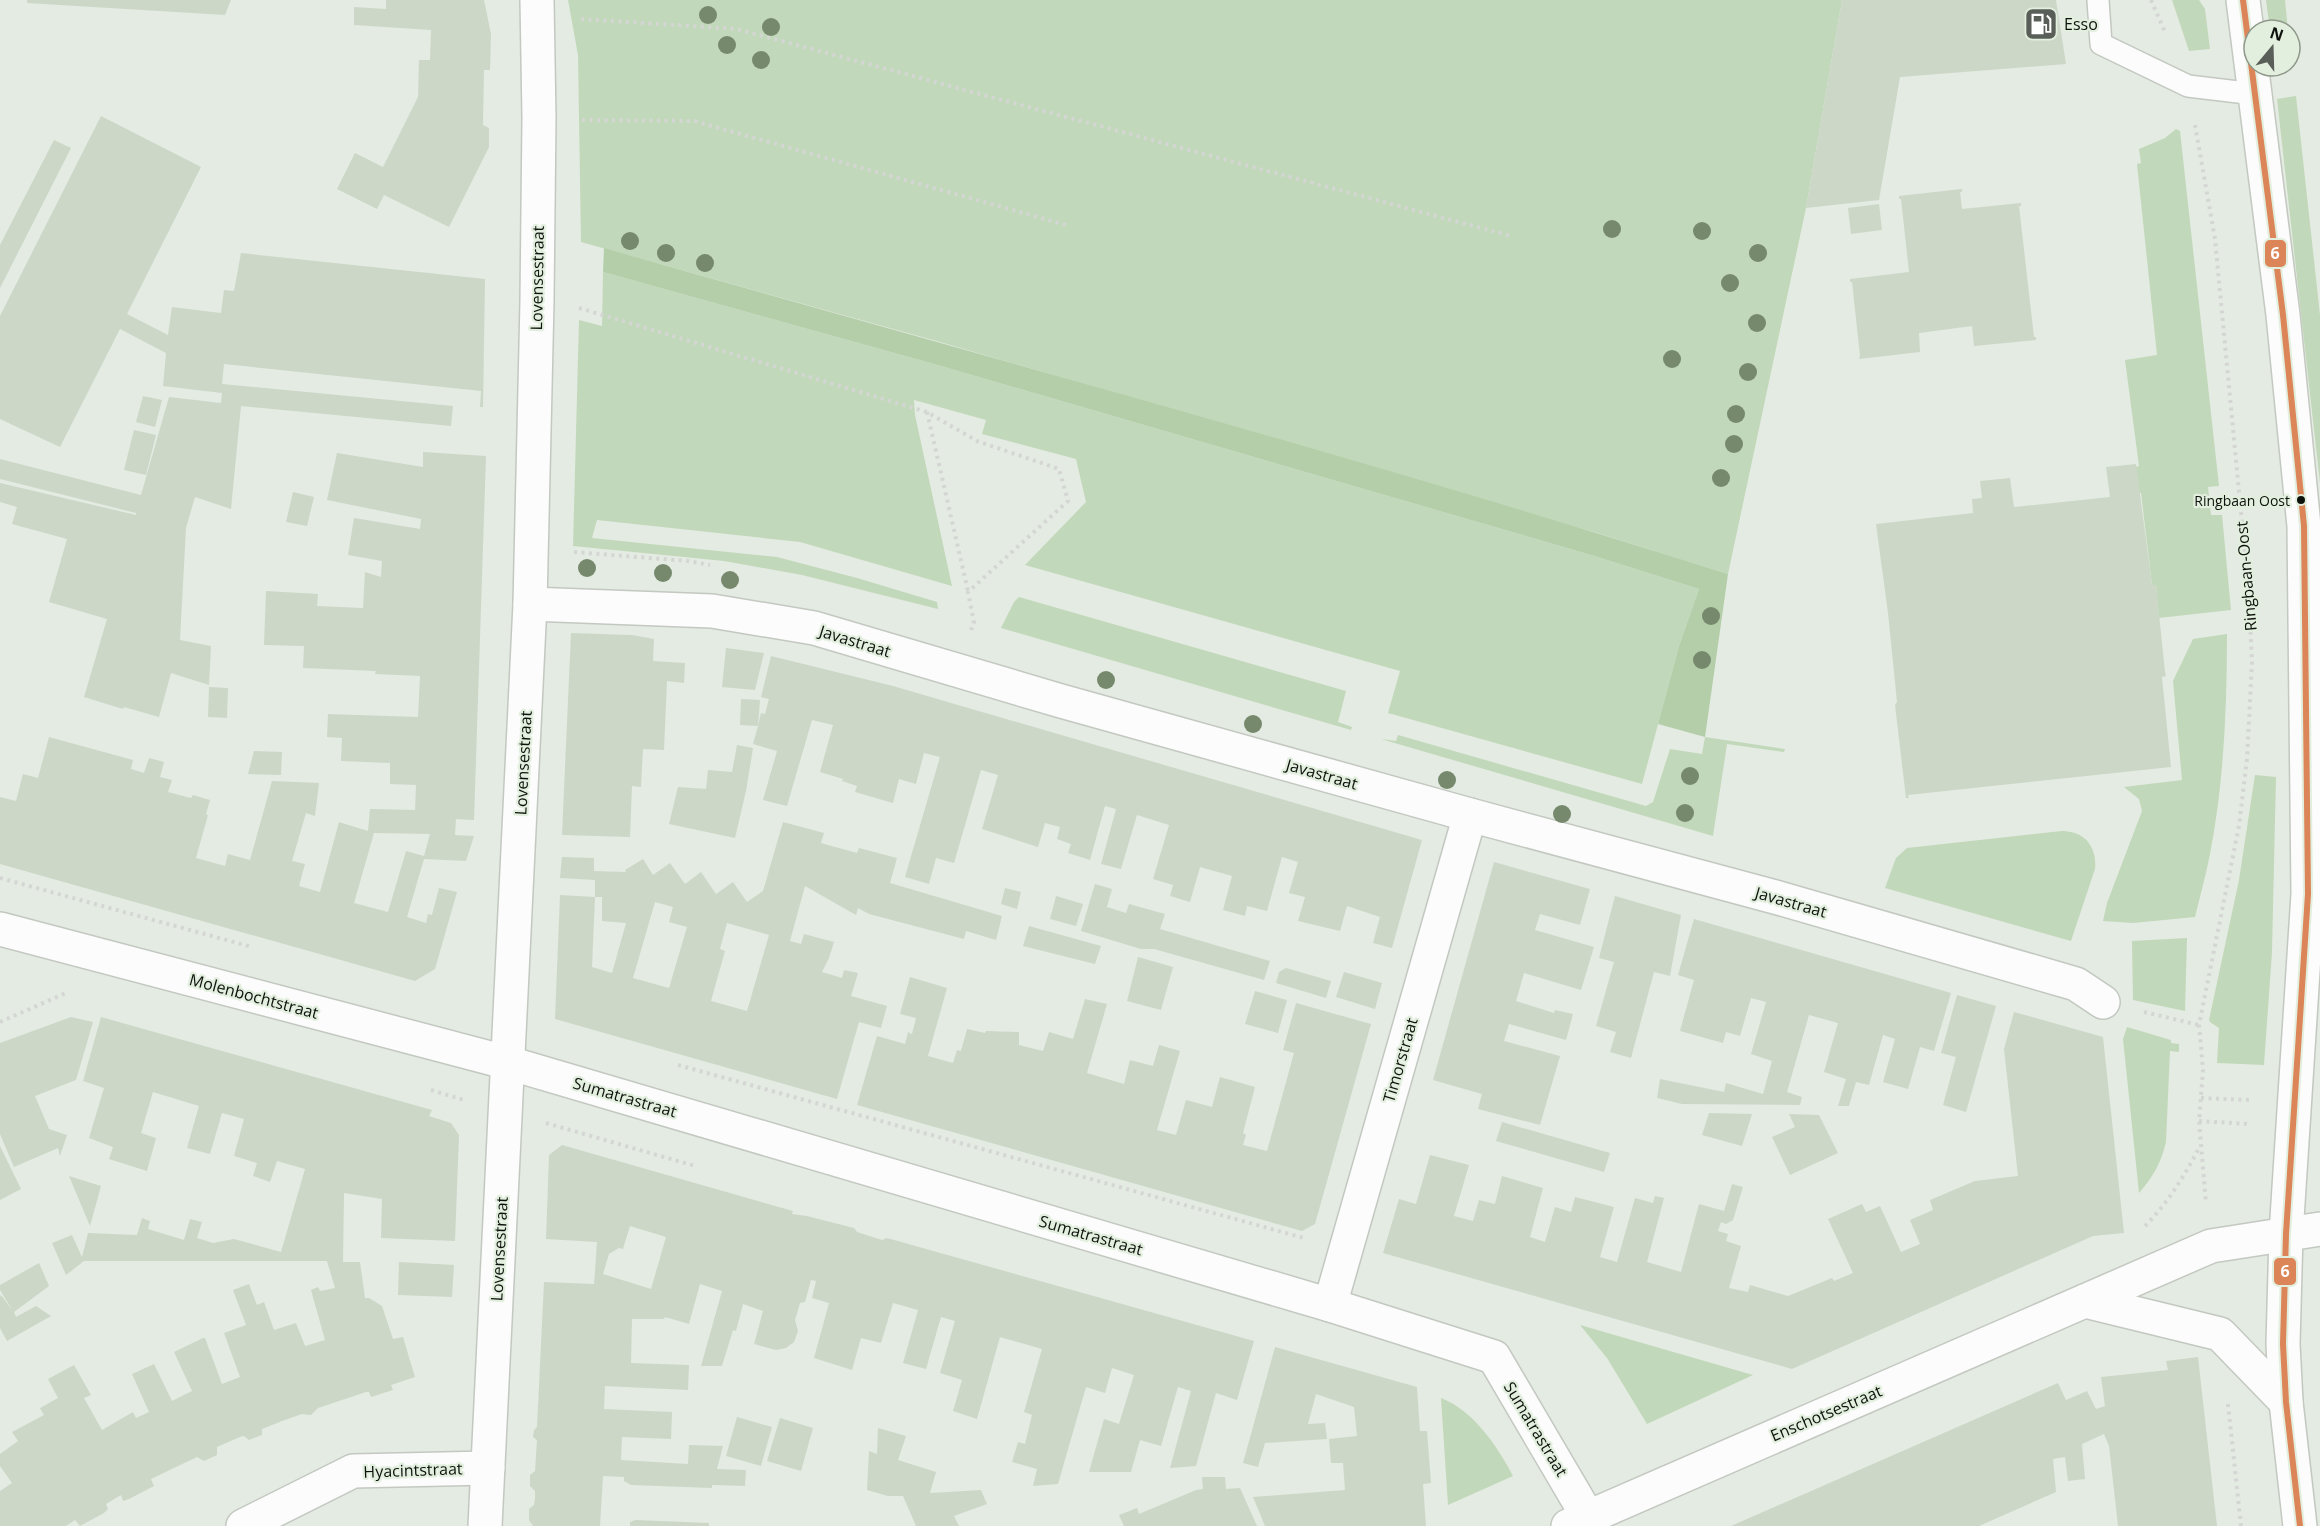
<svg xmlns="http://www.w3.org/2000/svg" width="2320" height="1526" viewBox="0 0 2320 1526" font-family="'Open Sans',sans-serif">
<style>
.green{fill:#c2d8ba}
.forest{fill:#b4cea9}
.building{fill:#ccd7c8;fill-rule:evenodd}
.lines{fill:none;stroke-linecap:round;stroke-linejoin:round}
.lane-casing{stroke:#c3c8c1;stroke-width:24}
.street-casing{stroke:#c3c8c1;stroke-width:36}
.secondary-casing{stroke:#c3c8c1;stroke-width:36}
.path{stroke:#d4d6d4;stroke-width:4;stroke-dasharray:3 4.5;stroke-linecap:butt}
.lane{stroke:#fbfcfb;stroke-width:21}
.street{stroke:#fbfcfb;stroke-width:33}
.secondary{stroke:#fbfcfb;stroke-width:33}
.bus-1-casing{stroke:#e3efde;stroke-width:10}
.bus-1{stroke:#db8559;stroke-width:6}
.tree{fill:#76896d}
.bus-dot{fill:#0e120d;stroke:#e3efde;stroke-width:2}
.labels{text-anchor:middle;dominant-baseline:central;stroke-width:4.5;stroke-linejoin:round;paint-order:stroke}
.bus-label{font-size:14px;fill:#0e120d;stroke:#e3efde;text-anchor:end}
.poi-label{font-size:16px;fill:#0e120d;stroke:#e3efde;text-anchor:start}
.street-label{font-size:16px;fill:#0e120d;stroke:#e3efde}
.line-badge{stroke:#e3efde;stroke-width:2}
.badge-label{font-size:16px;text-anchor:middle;font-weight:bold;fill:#fff}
</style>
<rect width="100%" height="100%" fill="#e4ebe2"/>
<!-- green -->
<g class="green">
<polygon points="568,0 1842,0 1806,208 1728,574 1597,533 940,342 581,242 578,55"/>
<polygon points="2172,0 2199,0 2205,9 2210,49 2189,51"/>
<polygon points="2266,0 2285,0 2288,30 2270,30"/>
<polygon points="2296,96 2320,315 2320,483 2277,99"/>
<polygon points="2176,129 2180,131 2219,486 2208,487 2211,515 2222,515 2231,610 2159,618 2156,585 2152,585 2141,493 2139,493 2136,467 2139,466 2125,360 2157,355 2137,164 2141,163 2139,149 2165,138"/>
<polygon points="603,272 934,364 1591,555 1699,589 1679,646 1642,784 1388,713 1400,671 1025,565 1086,502 1076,459 982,434 986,420 914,400 915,415 952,586 800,542 597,520 592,538 777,557 857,578 937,602 938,609 802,575 724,561 573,546 579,320 602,326"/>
<polygon points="1019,597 1346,691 1338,722 1352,727 1351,730 1001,628 1014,602"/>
<path d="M 2227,634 C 2227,707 2224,782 2210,854 C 2206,875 2200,896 2195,917 L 2133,923 L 2103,921 L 2107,903 L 2142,811 L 2139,799 L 2124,787 L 2182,780 L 2173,681 L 2193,639 Z"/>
<polygon points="1398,735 1646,806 1653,802 1670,749 1702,754 1705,737 1785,749 1784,752 1727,744 1713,836 1381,739 1396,741"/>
<polygon points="2255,775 2276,777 2272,952 2264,1065 2217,1063 2219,1028 2210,1022 2209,1020 2239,880"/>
<path d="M 2062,831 C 2085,831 2097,847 2095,869 L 2071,941 L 1885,888 L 1896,858 L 1907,848 Z"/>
<polygon points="2187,938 2185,1011 2133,1000 2132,941"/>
<path d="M 2127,1027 L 2171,1040 L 2171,1043 L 2179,1044 L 2179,1052 L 2170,1051 L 2166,1142 C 2161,1163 2153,1177 2139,1193 L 2123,1039 Z"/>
<polygon points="1580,1325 1753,1375 1647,1424 1607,1358"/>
<path d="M 1441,1398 C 1474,1411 1497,1446 1513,1476 L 1448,1505 Z"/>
</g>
<!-- forest -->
<path class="forest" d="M 604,248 C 979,355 1356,456 1728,574 L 1705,737 L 1658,724 L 1679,646 L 1699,589 L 1591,555 L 934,364 L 603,272 Z"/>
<!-- building -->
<g class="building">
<polygon points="27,0 231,0 225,15 27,3"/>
<polygon points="386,0 484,0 491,34 490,70 484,70 483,125 489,128 489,147 449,227 384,195 377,209 337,189 355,153 383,167 418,97 419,60 430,60 431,30 354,25 354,7 386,9"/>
<polygon points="1842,0 2056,0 2066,64 1900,77 1879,200 1806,208"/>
<polygon points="101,116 201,167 127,314 168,335 172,307 221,313 224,290 234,291 241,253 485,279 483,407 480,407 481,391 224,364 222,384 453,406 451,426 241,406 231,509 195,497 186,528 180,640 211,646 209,685 171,673 159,717 124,707 123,709 84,697 107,619 49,602 67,539 12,524 17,507 0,502 0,483 136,515 136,513 0,479 0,459 141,495 169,397 221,403 222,393 163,386 166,353 120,329 60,447 0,419 0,316"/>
<polygon points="54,140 71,148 0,288 0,245"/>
<polygon points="1962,189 1962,192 1960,192 1962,209 2021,203 2021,206 2019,206 2034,337 2036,337 2036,340 1974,346 1972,326 1919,333 1920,352 1859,359 1860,356 1852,282 1850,282 1850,279 1909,272 1901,199 1899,199 1899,196"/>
<polygon points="1879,204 1882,230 1851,234 1848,208"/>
<polygon points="143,396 162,400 155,427 136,422"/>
<polygon points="134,430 156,435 146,475 124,470"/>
<path d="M 423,452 L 486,456 L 474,820 L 456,819 L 455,835 L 474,836 L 466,861 L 424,859 L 407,917 L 426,923 L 428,914 L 432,915 L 439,888 L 457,892 L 435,969 L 415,981 L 0,864 L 0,797 L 16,801 L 23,774 L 38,778 L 49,737 L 133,760 L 131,769 L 144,773 L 149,758 L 164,762 L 160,777 L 172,780 L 168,792 L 191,798 L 193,795 L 210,800 L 206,814 L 208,815 L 196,858 L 225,866 L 228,854 L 250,860 L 272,781 L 319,783 L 315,816 L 306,813 L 292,861 L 305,864 L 299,886 L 320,892 L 339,822 L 368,831 L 370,809 L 415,810 L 416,785 L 390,784 L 390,763 L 341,761 L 342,738 L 327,737 L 328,714 L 418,717 L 420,676 L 375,674 L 376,671 L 303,668 L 304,646 L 264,645 L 266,591 L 318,594 L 317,606 L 363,608 L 365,572 L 381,577 L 382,561 L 348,555 L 354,518 L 420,529 L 421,519 L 327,500 L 337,453 L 423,467 ZM 374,833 L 430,834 L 424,856 L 406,851 L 388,912 L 354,903 Z"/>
<polygon points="2136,464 2152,585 2156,585 2165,672 2166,676 2162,677 2171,767 1908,795 1909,798 1906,798 1895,705 1897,702 1888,613 1876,524 1973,513 1972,499 1982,498 1980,481 2010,478 2014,507 2110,497 2106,467"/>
<polygon points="293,492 314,497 307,526 286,522"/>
<polygon points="571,633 632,635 654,639 653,661 685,663 684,683 667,681 664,750 643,749 641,787 632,786 630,837 562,835"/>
<polygon points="726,648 764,653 755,690 722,687"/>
<polygon points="771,656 893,686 1422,840 1392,948 1373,943 1380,917 1347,906 1340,931 1298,921 1305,897 1289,893 1298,862 1282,857 1267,911 1247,906 1245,916 1223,910 1232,876 1200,867 1190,902 1170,896 1173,885 1153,879 1169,825 1137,815 1121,869 1101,864 1116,809 1105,806 1090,860 1068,853 1071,844 1057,839 1060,827 1045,823 1038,847 982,829 998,775 981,770 954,863 936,858 929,884 905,877 940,757 924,753 916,784 899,779 893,803 855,792 857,786 842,781 843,779 820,772 833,725 812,720 787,806 763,800 777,751 753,744 758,726 740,725 741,699 760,700 758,726 761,713 765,714 769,699 761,697"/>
<polygon points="209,687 228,688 227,718 208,717"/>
<polygon points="737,745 753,748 746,791 735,838 669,824 678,787 706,789 708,770 732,772"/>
<polygon points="254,751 282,752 281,775 248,774"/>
<path d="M 783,822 L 824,833 L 821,843 L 857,853 L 859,848 L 897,858 L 890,883 L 1002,916 L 996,940 L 966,931 L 964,939 L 869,914 L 858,908 L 856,915 L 805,886 L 790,941 L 801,944 L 804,934 L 834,942 L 829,958 L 822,972 L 842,978 L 844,970 L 858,973 L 851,996 L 887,1006 L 881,1028 L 859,1022 L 837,1099 L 555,1019 L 560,895 L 595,897 L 592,967 L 612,973 L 626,923 L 602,921 L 602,897 L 595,897 L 595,880 L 560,878 L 562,857 L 594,858 L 594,871 L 626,872 L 625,870 L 643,859 L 653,875 L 670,863 L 685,884 L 701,872 L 716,894 L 733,882 L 747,902 L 763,891 ZM 655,902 L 673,907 L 669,922 L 687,927 L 669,988 L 633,978 ZM 727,923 L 769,935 L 747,1011 L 711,1001 L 725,951 L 720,949 Z"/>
<polygon points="1494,862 1590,889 1580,925 1540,914 1535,930 1594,947 1581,990 1524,973 1516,1001 1554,1013 1555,1010 1573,1014 1566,1040 1509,1024 1504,1041 1560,1056 1540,1125 1478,1109 1482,1094 1433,1080"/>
<polygon points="1095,884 1112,889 1107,907 1126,913 1129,904 1165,914 1160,929 1270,961 1264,980 1154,949 1141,949 1081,931"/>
<polygon points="1005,888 1021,892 1017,909 1001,904"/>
<polygon points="1056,896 1083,904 1076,926 1050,919"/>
<polygon points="1615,896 1681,915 1670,976 1654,972 1631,1058 1610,1052 1616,1032 1596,1026 1614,962 1599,958"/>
<polygon points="1694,919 1951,993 1934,1051 1920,1047 1908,1089 1883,1082 1895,1039 1883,1035 1869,1085 1856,1082 1849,1106 1838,1106 1846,1079 1824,1072 1838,1023 1809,1015 1787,1092 1802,1097 1800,1105 1682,1104 1657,1098 1660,1079 1724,1092 1726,1083 1763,1094 1772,1061 1751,1054 1766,1002 1751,998 1740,1036 1726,1032 1723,1043 1680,1031 1694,980 1678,975"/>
<polygon points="1029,926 1101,946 1095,964 1023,946"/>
<polygon points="1138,957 1173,967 1161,1010 1127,1001"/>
<polygon points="1286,968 1331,981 1326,998 1276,983 1279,972"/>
<polygon points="1344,972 1382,983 1375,1009 1336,997"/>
<polygon points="910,977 947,988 928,1056 953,1063 957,1050 961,1051 967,1029 985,1033 986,1031 1019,1032 1019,1045 1043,1051 1049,1032 1073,1039 1085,999 1107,1004 1087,1073 1124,1084 1130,1060 1153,1066 1159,1045 1180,1051 1157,1130 1176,1135 1186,1100 1212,1107 1220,1077 1255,1087 1243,1133 1246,1135 1243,1145 1267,1151 1294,1053 1283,1050 1296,1003 1371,1024 1315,1224 1302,1231 857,1105 877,1036 905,1044 908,1032 912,1034 916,1018 900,1014"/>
<polygon points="1255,991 1287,1000 1278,1033 1245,1024"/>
<polygon points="1957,995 1996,1006 1966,1112 1943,1105 1956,1057 1941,1053"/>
<polygon points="2014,1012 2103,1037 2124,1233 2093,1236 1792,1369 1383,1253 1399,1199 1416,1204 1430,1155 1469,1165 1454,1216 1473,1221 1479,1200 1495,1204 1502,1176 1543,1188 1530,1237 1545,1242 1555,1207 1571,1212 1575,1197 1614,1207 1600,1257 1617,1262 1635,1198 1653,1203 1655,1196 1664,1198 1647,1262 1681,1272 1699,1204 1724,1211 1732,1184 1743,1187 1733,1220 1726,1224 1721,1222 1718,1231 1728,1234 1726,1241 1741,1246 1729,1288 1748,1292 1750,1285 1788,1296 1832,1278 1834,1281 1853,1273 1828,1219 1862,1204 1866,1212 1880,1206 1901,1252 1920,1244 1910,1220 1933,1210 1930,1200 1975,1181 2018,1176 2004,1049"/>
<polygon points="71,1017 93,1022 76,1080 35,1096 49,1129 67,1135 60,1156 58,1148 14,1167 0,1134 0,1043"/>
<polygon points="101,1017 432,1110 429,1116 451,1123 459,1135 455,1241 381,1238 382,1199 344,1193 343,1262 360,1262 365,1298 369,1298 382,1306 393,1339 403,1337 415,1377 391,1385 393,1390 371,1397 369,1392 366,1392 318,1408 311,1415 302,1414 282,1421 262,1429 262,1435 249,1440 244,1436 240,1437 217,1447 217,1455 204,1461 197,1457 151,1479 154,1486 129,1499 123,1501 121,1495 106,1504 108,1509 104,1513 80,1526 75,1520 66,1526 0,1526 0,1491 12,1483 0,1466 0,1454 18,1441 12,1432 44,1415 40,1408 58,1398 48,1379 74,1365 91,1395 84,1398 102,1430 133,1412 136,1418 149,1412 132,1374 154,1364 172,1401 192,1391 174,1352 203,1338 205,1338 222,1384 240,1377 224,1333 246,1325 233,1290 249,1284 257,1305 264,1302 274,1330 296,1323 305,1346 325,1340 311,1290 318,1287 320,1291 335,1288 327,1261 84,1261 66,1275 52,1243 72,1235 82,1257 88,1233 137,1235 142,1218 150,1221 148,1229 184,1240 190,1219 202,1222 197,1238 213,1243 234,1239 281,1252 305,1169 277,1161 270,1182 253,1176 257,1163 234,1156 244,1119 222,1113 210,1154 187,1148 199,1106 153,1092 141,1133 156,1138 147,1171 109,1159 113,1147 89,1138 104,1088 83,1081"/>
<polygon points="1709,1113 1752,1114 1742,1146 1702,1135"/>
<polygon points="1789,1114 1819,1115 1838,1153 1790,1175 1772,1137 1795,1127"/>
<polygon points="1502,1122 1610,1153 1604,1172 1496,1141"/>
<path d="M 562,1145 L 793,1211 L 792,1214 L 807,1216 L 854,1228 L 857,1232 L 882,1240 L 887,1238 L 1254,1341 L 1237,1400 L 1216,1393 L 1196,1466 L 1170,1468 L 1191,1391 L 1178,1387 L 1161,1446 L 1140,1440 L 1131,1472 L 1089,1472 L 1104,1419 L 1119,1424 L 1134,1375 L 1112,1368 L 1105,1393 L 1086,1387 L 1058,1484 L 1033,1486 L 1037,1469 L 1012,1462 L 1018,1442 L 1025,1444 L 1032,1415 L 1024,1412 L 1042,1349 L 1000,1337 L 977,1419 L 953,1411 L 962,1380 L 940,1373 L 955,1321 L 941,1317 L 926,1369 L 903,1363 L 918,1310 L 893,1303 L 881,1343 L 861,1338 L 852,1370 L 814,1358 L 829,1303 L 812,1298 L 816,1281 L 811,1280 L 805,1302 L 800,1303 L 795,1320 L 798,1331 L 794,1342 L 786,1348 L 776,1350 L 754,1344 L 763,1311 L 743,1304 L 736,1331 L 733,1330 L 722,1366 L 701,1366 L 722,1291 L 700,1284 L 689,1324 L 665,1317 L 664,1319 L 632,1319 L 631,1363 L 689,1365 L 688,1390 L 605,1386 L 604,1409 L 672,1412 L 671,1439 L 622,1437 L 621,1460 L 688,1464 L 689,1445 L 723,1446 L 717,1469 L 746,1470 L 745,1486 L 712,1485 L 712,1488 L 631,1485 L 624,1481 L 624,1477 L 603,1476 L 600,1526 L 533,1526 L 529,1520 L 529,1509 L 534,1505 L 535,1498 L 535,1491 L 530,1486 L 530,1475 L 535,1471 L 537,1440 L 533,1437 L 534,1430 L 537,1427 L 544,1282 L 594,1284 L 595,1271 L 597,1242 L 546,1239 L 549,1155 ZM 630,1226 L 666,1237 L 651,1289 L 603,1274 L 609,1254 L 619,1248 L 623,1249 Z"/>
<polygon points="0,1146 21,1189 0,1200"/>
<polygon points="69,1176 101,1186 90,1226"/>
<polygon points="399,1262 454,1265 452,1297 398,1295"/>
<polygon points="39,1263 49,1286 14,1312 16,1317 36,1306 51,1316 7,1341 0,1328 0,1297 1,1295 13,1311 0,1290 0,1285"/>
<polygon points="1275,1347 1417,1387 1420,1431 1427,1431 1431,1483 1423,1484 1426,1526 1265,1526 1253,1497 1345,1490 1343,1463 1331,1463 1329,1439 1357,1436 1354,1407 1316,1394 1308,1424 1325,1423 1327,1439 1265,1443 1258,1467 1243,1463"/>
<polygon points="2198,1357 2217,1526 2118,1526 2109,1446 2104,1434 2082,1444 2085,1479 2068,1481 2065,1457 2053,1459 2056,1492 1979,1526 1731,1526 2058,1383 2066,1400 2087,1391 2096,1409 2105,1406 2101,1377 2168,1370 2166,1361"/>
<polygon points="737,1417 772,1427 761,1466 726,1456"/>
<polygon points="780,1418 813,1428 801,1471 767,1461"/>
<polygon points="878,1428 906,1436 898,1460 936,1472 930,1493 981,1490 987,1504 954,1516 959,1526 916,1526 903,1496 888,1496 867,1490 869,1451 877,1454"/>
<polygon points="1202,1477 1225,1477 1226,1489 1240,1488 1257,1526 1124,1526 1119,1515 1137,1508 1139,1514 1196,1490 1203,1489"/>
<polygon points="635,1520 709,1523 709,1526 630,1526 630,1522"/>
</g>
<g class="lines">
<defs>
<polyline id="lane" points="2098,0 2101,44 2188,86 2255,94"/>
<g id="street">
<polyline points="530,604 712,611 814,628 1061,701 1470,815 1775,897 2076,984 2103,1002"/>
<polyline points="0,929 509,1063 1330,1305 1494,1357 1588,1517"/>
<polyline points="2085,1301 2220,1334 2286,1402"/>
<polyline points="1330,1305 1470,815"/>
<polyline points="243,1526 353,1471 488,1468"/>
<polyline points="485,1526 530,604 537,301 539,118 537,0"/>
<polyline points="1568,1526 2211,1246 2320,1229"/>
</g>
<polyline id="secondary" points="2243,0 2283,315 2304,526 2308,894 2286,1234 2283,1344 2286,1402 2300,1526"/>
</defs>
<!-- lane casing -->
<use href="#lane" class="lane-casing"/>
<!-- street casing -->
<use href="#street" class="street-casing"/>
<!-- secondary casing -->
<use href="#secondary" class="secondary-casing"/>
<!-- path -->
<g class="path">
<polyline points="2151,0 2165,32"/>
<polyline points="581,19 737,29 1511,236"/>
<polyline points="582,120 694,121 1066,225"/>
<polyline points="2195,125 2215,239 2249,597 2252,663 2247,759 2239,826 2199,1025 2203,1070 2199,1121 2206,1203"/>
<polyline points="579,308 927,412 977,441 1059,469 1068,501 968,592 974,623 971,630"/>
<polyline points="927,412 968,591"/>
<polyline points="574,552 688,561 710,565"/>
<polyline points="0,878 252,947"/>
<polyline points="2144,1012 2199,1025"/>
<polyline points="0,1022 66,993"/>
<polyline points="678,1065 1304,1238"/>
<polyline points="431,1090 464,1100"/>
<polyline points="2201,1098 2250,1100"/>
<polyline points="2199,1121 2249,1124"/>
<polyline points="546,1123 695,1166"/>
<path d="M 2145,1226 C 2168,1203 2185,1175 2200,1146"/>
<polyline points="2228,1404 2241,1526"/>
</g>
<!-- lane -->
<use href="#lane" class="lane"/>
<!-- street -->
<use href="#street" class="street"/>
<!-- secondary -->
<use href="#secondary" class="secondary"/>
<defs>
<polyline id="bus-1" points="2243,0 2283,315 2304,526 2308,894 2286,1234 2283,1344 2286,1402 2300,1526"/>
</defs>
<!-- bus-1 casing -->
<use href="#bus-1" class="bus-1-casing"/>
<!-- bus-1 -->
<use href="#bus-1" class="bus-1"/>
</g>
<!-- trees -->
<g class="tree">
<circle cx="708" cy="15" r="9"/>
<circle cx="771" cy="27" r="9"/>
<circle cx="727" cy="45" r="9"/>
<circle cx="761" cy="60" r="9"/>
<circle cx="1612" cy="229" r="9"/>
<circle cx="1702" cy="231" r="9"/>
<circle cx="630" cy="241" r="9"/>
<circle cx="666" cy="253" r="9"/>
<circle cx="1758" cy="253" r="9"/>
<circle cx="705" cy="263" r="9"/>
<circle cx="1730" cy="283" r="9"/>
<circle cx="1757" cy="323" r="9"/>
<circle cx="1672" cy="359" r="9"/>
<circle cx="1748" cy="372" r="9"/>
<circle cx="1736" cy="414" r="9"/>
<circle cx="1734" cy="444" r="9"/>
<circle cx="1721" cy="478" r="9"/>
<circle cx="587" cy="568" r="9"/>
<circle cx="663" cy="573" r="9"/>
<circle cx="730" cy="580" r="9"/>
<circle cx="1711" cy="616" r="9"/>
<circle cx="1702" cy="660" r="9"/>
<circle cx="1106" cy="680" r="9"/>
<circle cx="1253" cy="724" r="9"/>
<circle cx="1690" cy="776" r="9"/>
<circle cx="1447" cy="780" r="9"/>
<circle cx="1685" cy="813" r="9"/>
<circle cx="1562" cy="814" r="9"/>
</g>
<!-- icons -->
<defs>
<symbol id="fuel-square" viewBox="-11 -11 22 22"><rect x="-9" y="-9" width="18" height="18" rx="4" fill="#595e58" stroke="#e3efde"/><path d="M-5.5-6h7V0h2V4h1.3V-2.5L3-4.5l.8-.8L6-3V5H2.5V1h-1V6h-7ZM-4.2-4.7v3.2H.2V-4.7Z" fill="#fff"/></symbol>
</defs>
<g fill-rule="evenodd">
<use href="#fuel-square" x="2022" y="5" width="38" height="38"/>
</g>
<!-- markers -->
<circle class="bus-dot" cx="2301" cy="500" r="5"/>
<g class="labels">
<!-- bus labels -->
<g class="bus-label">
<text x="2290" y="500">Ringbaan Oost</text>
</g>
<!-- poi labels -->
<g class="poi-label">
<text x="2064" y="24">Esso</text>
</g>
<!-- street labels -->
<g class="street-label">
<text transform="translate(537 278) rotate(-89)">Lovensestraat</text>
<text transform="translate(2246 576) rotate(-95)">Ringbaan-Oost</text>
<text transform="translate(855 641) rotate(17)">Javastraat</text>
<text transform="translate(523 763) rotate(-87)">Lovensestraat</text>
<text transform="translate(1322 774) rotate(16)">Javastraat</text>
<text transform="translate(1791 902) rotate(16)">Javastraat</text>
<text transform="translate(254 996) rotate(15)">Molenbochtstraat</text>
<text transform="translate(1400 1060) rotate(-74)">Timorstraat</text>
<text transform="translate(625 1097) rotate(16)">Sumatrastraat</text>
<text transform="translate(1091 1235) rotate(16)">Sumatrastraat</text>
<text transform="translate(499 1249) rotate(-87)">Lovensestraat</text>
<text transform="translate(1826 1413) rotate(-23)">Enschotsestraat</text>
<text transform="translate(1536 1429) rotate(59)">Sumatrastraat</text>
<text transform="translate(413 1470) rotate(-2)">Hyacintstraat</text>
</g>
</g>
<g class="line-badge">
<rect x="2264" y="239" width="23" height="29" rx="6" fill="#db8559"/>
<rect x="2273" y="1257" width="24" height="29" rx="6" fill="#db8559"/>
</g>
<g class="badge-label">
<text x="2275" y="259">6</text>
<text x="2285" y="1277">6</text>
</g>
<!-- north arrow -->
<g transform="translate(2272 48) rotate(19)"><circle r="28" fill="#e3efde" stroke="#8e978a" stroke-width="1.5"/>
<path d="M0-4.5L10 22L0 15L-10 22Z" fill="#595e58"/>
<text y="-9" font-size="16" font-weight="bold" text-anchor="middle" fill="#0e120d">N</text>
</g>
</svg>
